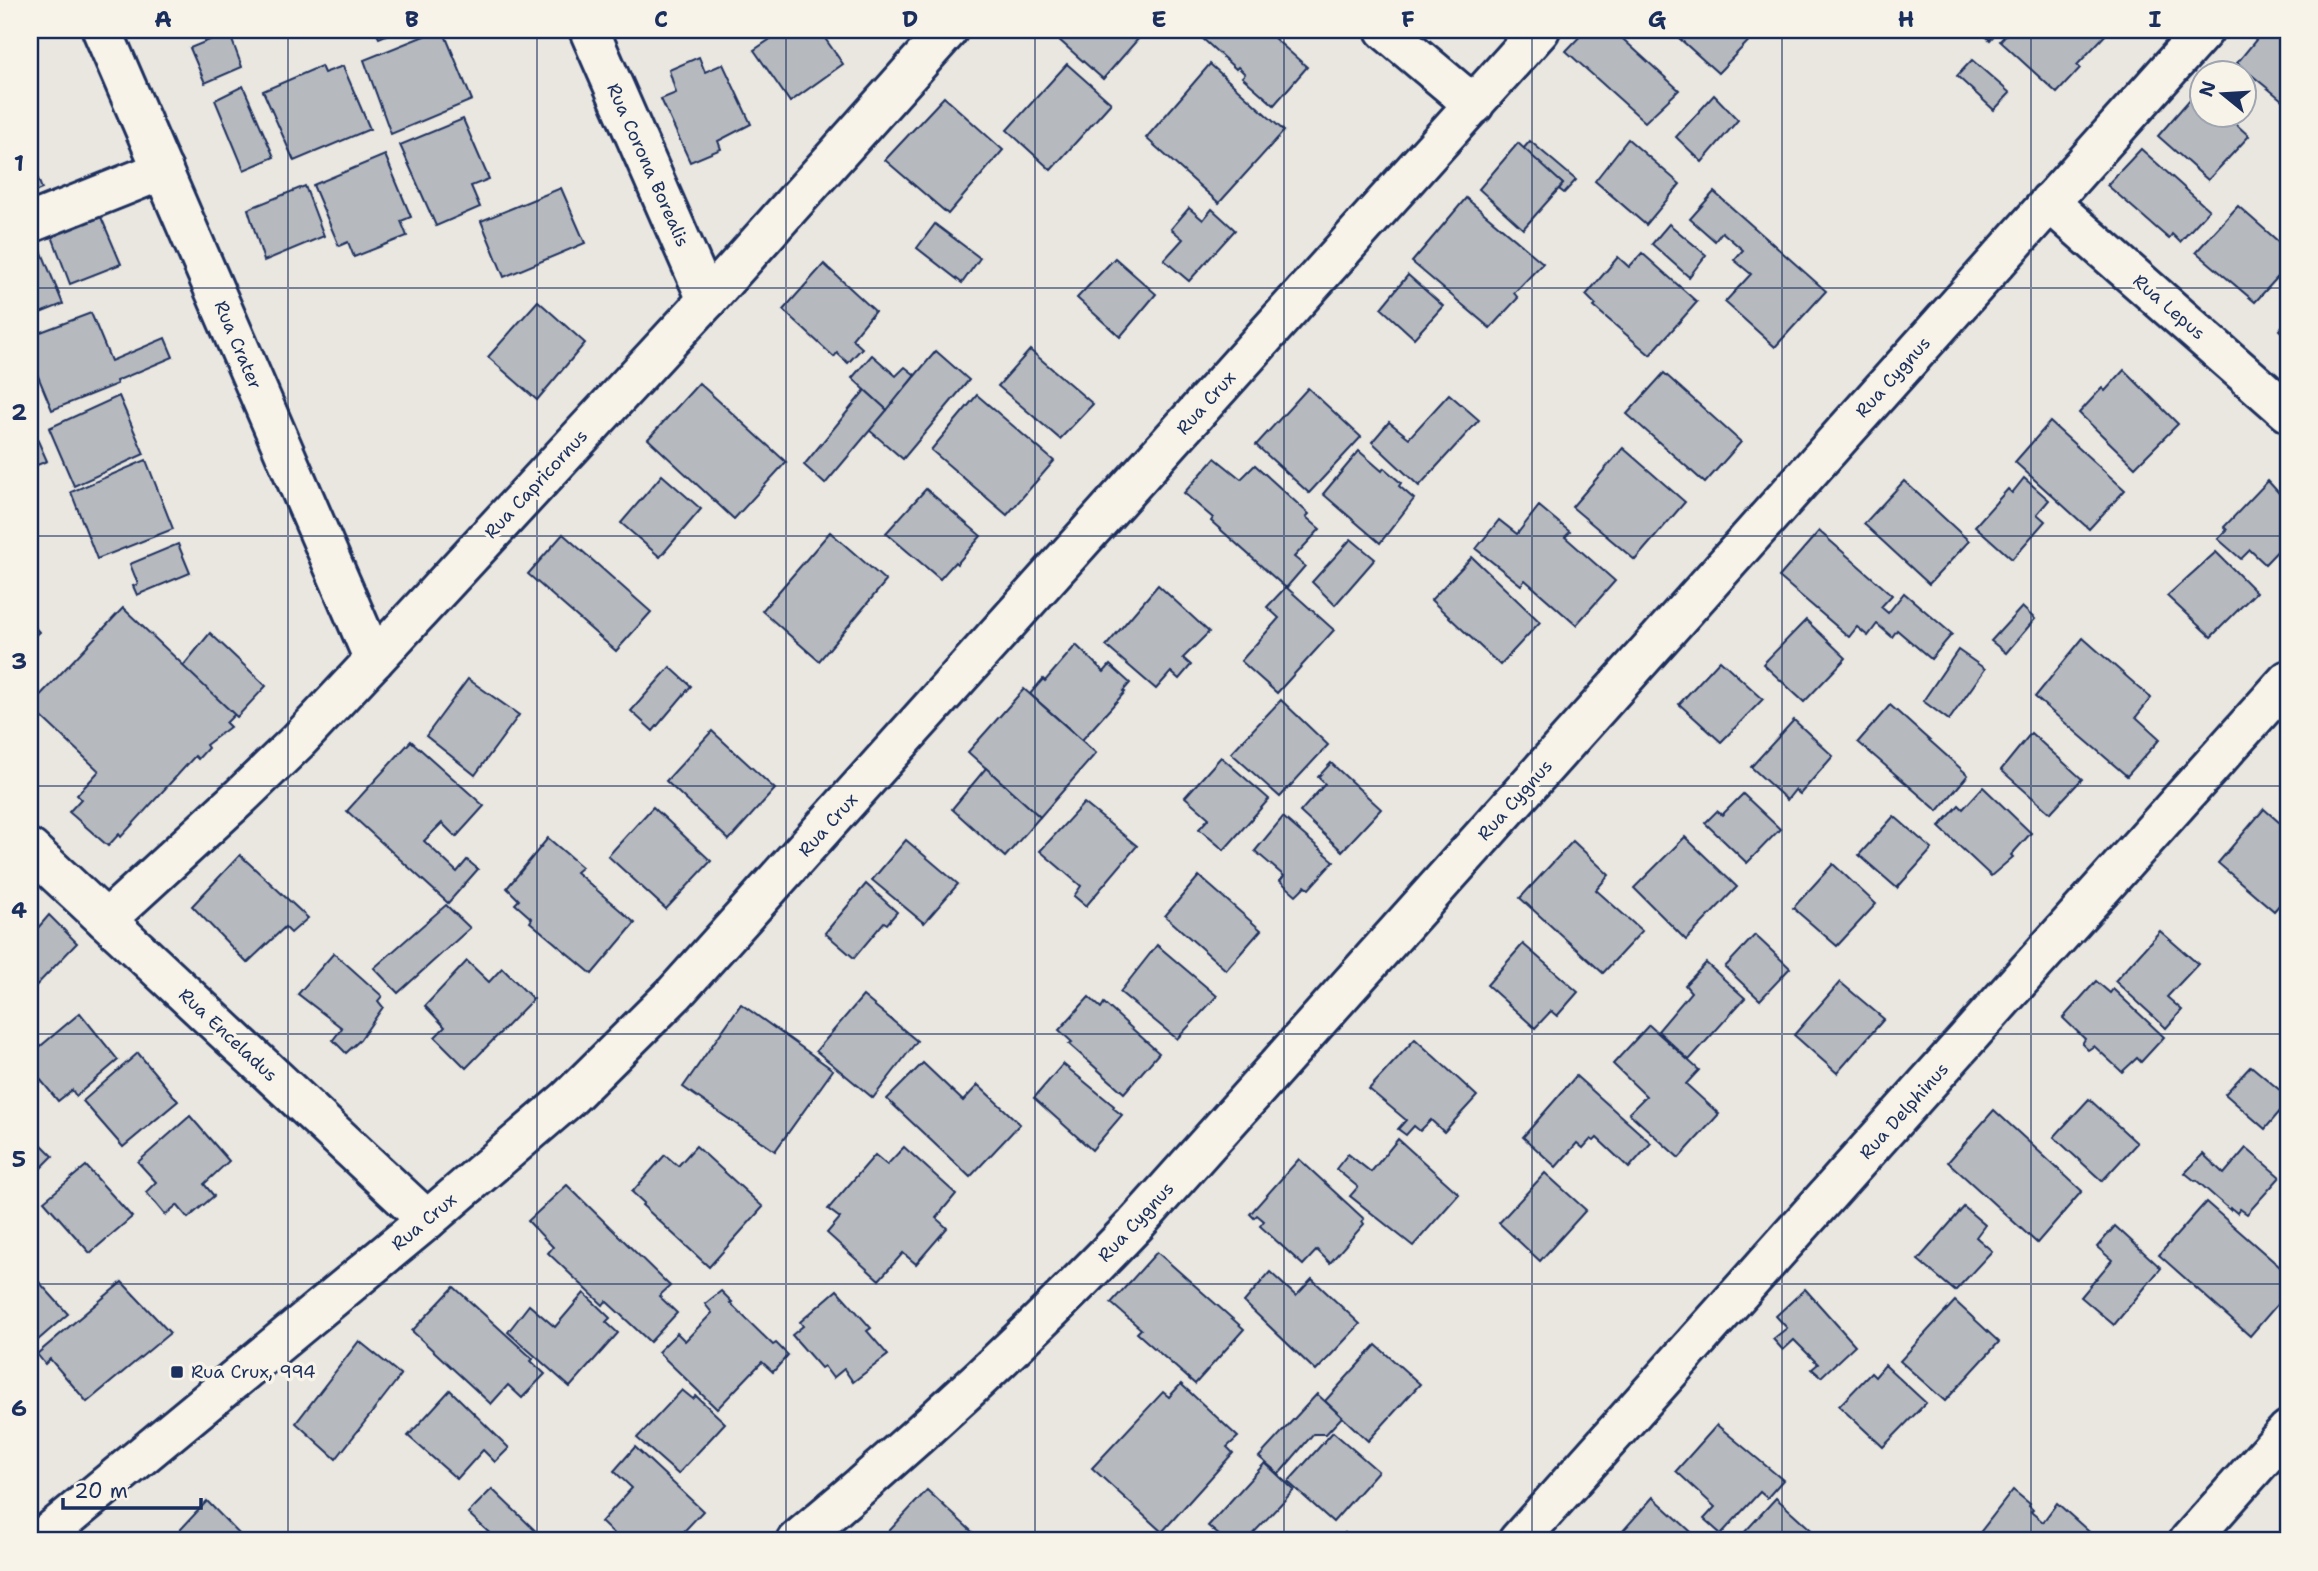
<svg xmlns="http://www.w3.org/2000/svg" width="2318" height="1571" viewBox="0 0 2318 1571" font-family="'Shantell Sans',sans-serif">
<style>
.building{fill:#b6babf;stroke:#1b2f5e;stroke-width:2}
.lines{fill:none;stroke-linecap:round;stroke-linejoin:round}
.street-casing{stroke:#1b2f5e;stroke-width:44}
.secondary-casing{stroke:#1b2f5e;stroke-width:44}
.street{stroke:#f7f3e8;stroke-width:38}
.secondary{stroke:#f7f3e8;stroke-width:38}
.grid{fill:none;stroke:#1b2f5e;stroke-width:2;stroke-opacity:0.55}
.poi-dot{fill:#1b2f5e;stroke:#f7f3e8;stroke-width:2.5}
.labels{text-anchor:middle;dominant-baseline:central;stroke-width:7;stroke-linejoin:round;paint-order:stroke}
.street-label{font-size:18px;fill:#1b2f5e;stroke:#f7f3e8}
.poi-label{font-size:18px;fill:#1b2f5e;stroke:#f7f3e8;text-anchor:start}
.neatline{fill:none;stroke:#1b2f5e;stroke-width:2.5}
.grid-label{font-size:23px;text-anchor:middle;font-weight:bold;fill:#1b2f5e}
</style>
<rect width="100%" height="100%" fill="#eae7e0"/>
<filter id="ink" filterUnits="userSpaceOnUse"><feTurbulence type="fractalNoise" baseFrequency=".0143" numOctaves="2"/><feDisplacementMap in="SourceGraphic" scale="14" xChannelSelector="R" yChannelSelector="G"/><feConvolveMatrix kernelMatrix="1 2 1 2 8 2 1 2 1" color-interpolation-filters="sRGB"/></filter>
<g filter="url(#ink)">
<!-- building -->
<g class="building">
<polygon points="375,30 398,30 379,38"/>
<polygon points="439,30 443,30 472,100 391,134 364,60"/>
<polygon points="779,30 819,30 843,64 790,102 754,50 781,32"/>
<polygon points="1048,30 1146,30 1103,79"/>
<polygon points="1209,30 1259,30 1261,32 1265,30 1307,67 1274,105 1242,77 1245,74 1238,67 1236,69 1202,38"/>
<polygon points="1586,30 1613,30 1679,90 1645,122 1566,51"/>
<polygon points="1670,30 1759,30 1718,73"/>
<polygon points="1979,30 1999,30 1990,40"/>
<polygon points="2010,30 2110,30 2077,65 2080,68 2057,93 2000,41"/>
<polygon points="2264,30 2279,30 2288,38 2288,105 2237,63"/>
<polygon points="229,32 242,67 205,83 190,48"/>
<polygon points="699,57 705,72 723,64 751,124 718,141 721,149 690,162 661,99 676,93 669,70"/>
<polygon points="1972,60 2010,93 1994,110 1957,76"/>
<polygon points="1067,64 1111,103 1051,170 1007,130"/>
<polygon points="1210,64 1284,131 1219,203 1146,138"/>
<polygon points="321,66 324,73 343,66 370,129 294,161 263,91"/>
<polygon points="243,86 274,157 244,170 215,100"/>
<polygon points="2198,90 2202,94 2202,116 2227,116 2249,136 2208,180 2158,136"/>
<polygon points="1714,95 1738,120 1702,162 1676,137"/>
<polygon points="944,97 1003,150 948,214 885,160"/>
<polygon points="463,119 489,179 471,186 480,207 436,226 400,145"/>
<polygon points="1628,139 1680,184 1646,225 1595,181"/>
<polygon points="1530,141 1576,180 1564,193 1559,189 1563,184 1523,149"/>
<polygon points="1518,143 1563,184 1523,229 1479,189"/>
<polygon points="2141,149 2209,210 2180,242 2172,234 2169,239 2107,185"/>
<polygon points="385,155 411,217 401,221 407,236 354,257 348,242 339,246 313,185"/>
<polygon points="30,159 42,189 30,194"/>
<polygon points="305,186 324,236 264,261 248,209"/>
<polygon points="561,188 585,243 504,277 481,221"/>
<polygon points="1714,192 1826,291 1775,347 1725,302 1751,274 1734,260 1743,250 1722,232 1715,241 1690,219"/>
<polygon points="1466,198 1543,263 1514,293 1518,298 1490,328 1412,262"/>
<polygon points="2238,206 2288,250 2288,266 2255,302 2196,252"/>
<polygon points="1189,208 1203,220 1212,209 1235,230 1189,281 1164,260 1183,239 1171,229"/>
<polygon points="101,217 121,264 70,284 52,236"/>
<polygon points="935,224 980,258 962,283 917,248"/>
<polygon points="1669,224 1706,255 1689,277 1652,244"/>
<polygon points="36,238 63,304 30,317 30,240"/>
<polygon points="1642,253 1697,302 1650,355 1594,307 1596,305 1586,295 1618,257 1629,267"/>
<polygon points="1115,258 1156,294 1120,337 1077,298"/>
<polygon points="824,264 875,311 852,339 862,348 848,363 837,353 834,357 783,310"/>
<polygon points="1408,275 1443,306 1414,338 1381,308"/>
<polygon points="538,301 585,343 537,400 488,357"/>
<polygon points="91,313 111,361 165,338 173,357 116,381 117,384 52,410 30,357 30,336"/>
<polygon points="2288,319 2288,338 2279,330"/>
<polygon points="1030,350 1093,404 1060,439 998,386"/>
<polygon points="936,351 969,380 903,459 869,430"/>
<polygon points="872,355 896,376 905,367 915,375 887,410 852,378"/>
<polygon points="2124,370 2178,424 2135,467 2079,413 2102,388 2105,391"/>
<polygon points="1664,373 1741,442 1705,483 1627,414"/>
<polygon points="699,383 786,462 734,519 648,439"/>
<polygon points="1308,388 1361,437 1309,493 1256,445"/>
<polygon points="865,390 887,410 825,484 804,465"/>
<polygon points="1449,394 1479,420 1419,486 1372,442 1389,422 1409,438"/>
<polygon points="977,395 1054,461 1007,515 931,450"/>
<polygon points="119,396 144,454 74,486 49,428"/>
<polygon points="2050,422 2125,490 2089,529 2015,462"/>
<polygon points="30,423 47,461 30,468"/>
<polygon points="1623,448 1685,502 1635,560 1572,507"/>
<polygon points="1359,451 1382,471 1384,468 1401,483 1399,486 1414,499 1380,543 1323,494"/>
<polygon points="1215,458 1241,479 1255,465 1309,514 1306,517 1320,529 1294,557 1305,566 1286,588 1211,521 1213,518 1184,493"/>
<polygon points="146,460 173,529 97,559 71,492"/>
<polygon points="662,475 701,509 660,557 621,523"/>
<polygon points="2024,478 2049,500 2037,514 2045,521 2012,559 1975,526 2008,489 2012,493"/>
<polygon points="1904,481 1969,541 1929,584 1864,524"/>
<polygon points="2268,481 2288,503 2288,540 2265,564 2250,550 2241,559 2218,539 2227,530 2224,527"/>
<polygon points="926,489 981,536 957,564 955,562 940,579 886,533"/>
<polygon points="1539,506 1570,532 1565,537 1615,581 1576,625 1525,580 1521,585 1476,549 1499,520 1517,534"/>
<polygon points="1819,531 1892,595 1881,607 1888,613 1904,593 1952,634 1931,659 1897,630 1892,637 1877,624 1868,636 1857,627 1849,637 1779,577"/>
<polygon points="830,532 886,581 819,661 762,611"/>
<polygon points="563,534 651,612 616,651 528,574"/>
<polygon points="1351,539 1375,559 1335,605 1312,582"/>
<polygon points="178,544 190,573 137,595 133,586 138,584 130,564"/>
<polygon points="2216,552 2256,592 2211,637 2167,596"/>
<polygon points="1472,557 1540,622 1500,665 1431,600"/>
<polygon points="1158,585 1209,632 1183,658 1191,665 1179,679 1171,672 1156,689 1106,646"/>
<polygon points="1286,587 1334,630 1277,693 1241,661 1279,618 1267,607"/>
<polygon points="2022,607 2035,619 2006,653 1991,641"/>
<polygon points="123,608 235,714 226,723 230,727 206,745 208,748 198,759 195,756 121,837 119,834 108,846 69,812 81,799 77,795 99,771 30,706"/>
<polygon points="1806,620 1846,658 1804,702 1763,664"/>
<polygon points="30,622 39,632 30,640"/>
<polygon points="210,633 266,686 237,717 183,666"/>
<polygon points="2083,638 2151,698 2136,717 2160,739 2127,776 2035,697"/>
<polygon points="1076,645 1104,672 1110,665 1130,683 1123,691 1125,692 1082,740 1030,694 1043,679 1045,681"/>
<polygon points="1958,650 1985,669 1949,720 1923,701"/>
<polygon points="1720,660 1763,699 1721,742 1679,704"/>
<polygon points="670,667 691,686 653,731 631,711"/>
<polygon points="468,679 519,715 475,775 426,736"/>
<polygon points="1024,689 1096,753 1040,817 968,752"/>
<polygon points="1281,700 1328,745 1280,797 1231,753"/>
<polygon points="1890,705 1968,775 1938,811 1858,742"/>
<polygon points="1794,720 1833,756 1800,794 1795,790 1787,800 1751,767"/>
<polygon points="712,731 775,789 729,840 666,781"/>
<polygon points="2031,733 2082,779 2050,813 2001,770"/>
<polygon points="411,741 484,806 456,837 442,823 424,841 457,872 467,860 478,869 448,903 347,811"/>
<polygon points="1221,757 1269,799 1224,850 1199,829 1209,818 1185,797"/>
<polygon points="1331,763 1381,809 1342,851 1300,812 1325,784 1318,777"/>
<polygon points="986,768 1040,817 1005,857 952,809"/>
<polygon points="1983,787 2031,833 2011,855 2013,857 1991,876 1939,827 1959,805 1963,809"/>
<polygon points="1743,794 1780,829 1747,863 1705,823 1717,811 1722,815"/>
<polygon points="1084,803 1137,846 1086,906 1074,896 1081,886 1040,851"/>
<polygon points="653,807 711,861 666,909 608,856"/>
<polygon points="2264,809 2288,830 2288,895 2274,911 2218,863"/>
<polygon points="1894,816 1932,849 1897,888 1859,855"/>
<polygon points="1283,817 1334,861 1309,889 1305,886 1296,895 1280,881 1284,876 1255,851"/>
<polygon points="1685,837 1737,887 1686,940 1634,888"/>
<polygon points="548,838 582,867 576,872 635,923 592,974 530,922 532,919 515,904 519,900 507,888"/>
<polygon points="906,840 958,884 924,923 872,880"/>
<polygon points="1573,841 1609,875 1596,890 1642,931 1603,973 1520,898"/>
<polygon points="240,855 308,918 291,933 285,927 247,963 192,906"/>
<polygon points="1833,864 1876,904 1837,946 1793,908"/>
<polygon points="1199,876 1261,930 1226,970 1165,916"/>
<polygon points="866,884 897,912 887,924 884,922 854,958 825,933"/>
<polygon points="446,905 470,928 398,993 374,968"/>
<polygon points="49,915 77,943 30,992 30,922 37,929"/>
<polygon points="2160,931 2198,964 2167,997 2182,1010 2166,1028 2115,981"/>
<polygon points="1755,935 1790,968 1760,1000 1725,967"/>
<polygon points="1523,944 1578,992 1557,1016 1551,1011 1535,1028 1487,985"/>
<polygon points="1157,945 1217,996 1177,1039 1120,992"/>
<polygon points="334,953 382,996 378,1001 383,1007 360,1040 346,1053 333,1040 342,1028 298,994"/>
<polygon points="467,961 489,982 502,968 533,999 466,1068 435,1037 445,1027 425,1006"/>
<polygon points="1706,963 1745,998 1689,1060 1658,1031 1691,992 1685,985"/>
<polygon points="2096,981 2110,993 2113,989 2164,1037 2141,1062 2137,1058 2122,1072 2094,1046 2088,1050 2082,1044 2085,1039 2063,1018"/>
<polygon points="1840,982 1884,1019 1837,1073 1794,1035"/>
<polygon points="863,996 917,1041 873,1098 816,1051"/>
<polygon points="1089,997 1101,1008 1104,1003 1159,1053 1124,1093 1069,1044 1072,1042 1059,1030"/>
<polygon points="741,1004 833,1070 775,1151 683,1087"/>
<polygon points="80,1013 118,1060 76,1096 72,1090 58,1101 30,1067 30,1055"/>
<polygon points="1649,1025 1699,1070 1686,1084 1719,1114 1679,1158 1629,1113 1646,1096 1613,1064"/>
<polygon points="1415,1039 1477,1096 1444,1132 1431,1120 1420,1131 1414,1126 1406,1135 1398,1129 1406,1120 1369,1089"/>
<polygon points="138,1053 178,1101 123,1147 83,1101"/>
<polygon points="923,1063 963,1101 978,1085 1020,1124 970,1177 887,1099"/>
<polygon points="1063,1064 1114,1106 1113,1108 1122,1115 1092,1150 1034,1098"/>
<polygon points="2251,1066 2288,1097 2288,1102 2265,1129 2225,1094"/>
<polygon points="1576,1076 1651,1143 1629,1168 1597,1138 1594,1141 1591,1139 1583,1148 1577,1143 1556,1167 1523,1137"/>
<polygon points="2089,1099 2137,1143 2102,1181 2054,1137"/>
<polygon points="1994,1110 2082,1191 2037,1243 1948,1162"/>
<polygon points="190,1116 229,1161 204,1184 214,1196 188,1218 177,1205 165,1215 146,1192 156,1182 138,1162"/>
<polygon points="30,1133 53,1156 30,1179"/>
<polygon points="1398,1139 1459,1194 1413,1246 1350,1196 1358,1187 1336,1169 1348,1154 1371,1172"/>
<polygon points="696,1146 763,1207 709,1267 642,1205 644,1203 632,1192 665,1155 678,1166"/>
<polygon points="904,1147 956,1194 936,1218 947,1228 916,1264 903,1253 879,1280 827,1233 840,1218 828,1209 875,1155 887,1165"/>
<polygon points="2246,1148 2280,1177 2247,1214 2240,1209 2237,1213 2231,1208 2230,1210 2196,1180 2195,1181 2185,1173 2203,1154 2224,1174"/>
<polygon points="1299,1159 1364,1219 1362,1221 1364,1224 1330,1263 1317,1250 1303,1265 1260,1226 1264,1221 1257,1215 1254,1218 1250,1214"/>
<polygon points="86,1166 132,1217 90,1253 44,1201"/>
<polygon points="1545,1173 1586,1210 1540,1261 1499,1223"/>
<polygon points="567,1185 670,1286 659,1296 677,1313 650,1342 606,1301 603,1305 548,1253 553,1247 528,1221"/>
<polygon points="2206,1202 2288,1274 2288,1292 2250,1336 2159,1255"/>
<polygon points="1964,1207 1985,1225 1976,1237 1992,1251 1955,1291 1918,1260"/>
<polygon points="2115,1226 2161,1268 2114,1325 2081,1297 2112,1260 2097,1247"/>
<polygon points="1157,1252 1244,1329 1195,1384 1137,1333 1141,1329 1111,1303"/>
<polygon points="30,1272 68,1314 30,1347"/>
<polygon points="1270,1272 1296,1296 1312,1279 1360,1324 1316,1371 1244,1302"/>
<polygon points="122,1282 170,1333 87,1402 50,1359 45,1364 37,1354"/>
<polygon points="454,1287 533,1359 531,1361 545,1374 522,1398 508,1385 491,1404 412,1331"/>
<polygon points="1805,1289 1855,1345 1821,1377 1812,1369 1818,1364 1794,1340 1783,1350 1773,1339 1787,1328 1776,1316"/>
<polygon points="837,1290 871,1328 867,1331 888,1355 853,1382 844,1369 833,1378 824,1366 821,1368 792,1335 803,1326 800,1322"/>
<polygon points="721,1291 732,1302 730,1303 773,1345 776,1343 788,1355 773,1372 762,1362 717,1409 658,1352 677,1333 685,1341 712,1313 705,1304"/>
<polygon points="584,1293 610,1318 606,1322 618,1333 570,1387 508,1332 529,1305 555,1327"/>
<polygon points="1955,1301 1999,1342 1945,1401 1900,1361"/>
<polygon points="359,1341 401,1375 336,1459 296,1423"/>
<polygon points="1376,1345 1420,1384 1368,1441 1325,1401"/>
<polygon points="1885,1365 1926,1403 1883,1447 1839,1406 1871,1373 1875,1377"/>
<polygon points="1181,1384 1238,1437 1227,1447 1233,1453 1162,1532 1092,1468 1163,1392 1169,1397"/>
<polygon points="450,1390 509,1448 495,1462 483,1450 457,1479 408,1436"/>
<polygon points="682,1390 693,1399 696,1396 725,1423 678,1474 637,1438"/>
<polygon points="1317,1394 1342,1417 1326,1434 1313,1434 1279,1474 1259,1457"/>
<polygon points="1717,1425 1783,1480 1767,1498 1760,1492 1721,1534 1704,1519 1715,1507 1676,1471"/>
<polygon points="1333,1432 1378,1471 1333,1522 1288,1482"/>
<polygon points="635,1447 703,1511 675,1541 621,1541 601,1522 632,1488 614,1471"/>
<polygon points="1265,1463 1294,1490 1246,1541 1226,1541 1208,1526"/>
<polygon points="492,1489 546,1541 498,1541 468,1513"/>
<polygon points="927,1490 982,1541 880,1541"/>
<polygon points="2013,1490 2030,1504 2029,1506 2033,1510 2031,1512 2043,1522 2057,1503 2096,1538 2093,1541 1977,1541 1975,1539"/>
<polygon points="1653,1497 1701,1541 1614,1541"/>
<polygon points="1776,1498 1818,1536 1813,1541 1748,1541 1742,1535"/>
<polygon points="207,1501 246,1541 170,1541"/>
<polygon points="2288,1529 2288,1541 2277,1541"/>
<polygon points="1345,1533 1353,1541 1337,1541"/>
<polygon points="1927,1533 1936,1541 1920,1541"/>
</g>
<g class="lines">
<defs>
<g id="street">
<polyline points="589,30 707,300"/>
<polyline points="1385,30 1474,105"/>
<polyline points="2049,202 2288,412"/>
<polyline points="30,223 163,170"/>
<polyline points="374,660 707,300 948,30"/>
<polyline points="30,849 106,920"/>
<polyline points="39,1541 427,1220"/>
<path d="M 796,1541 C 915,1442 1028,1337 1135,1225 L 2204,30"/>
<polyline points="1518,1541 2288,680"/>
<polyline points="2189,1541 2288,1430"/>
</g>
<polyline id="secondary" points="102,30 374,660 298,741 241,796 106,920 427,1220 568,1099 675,993 1540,30"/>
</defs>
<!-- street casing -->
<use href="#street" class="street-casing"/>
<!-- secondary casing -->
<use href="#secondary" class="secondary-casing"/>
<!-- street -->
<use href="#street" class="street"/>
<!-- secondary -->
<use href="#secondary" class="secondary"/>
</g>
</g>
<!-- grid -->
<path class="grid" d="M 288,30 L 288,1541M 537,30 L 537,1541M 786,30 L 786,1541M 1035,30 L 1035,1541M 1284,30 L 1284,1541M 1532,30 L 1532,1541M 1782,30 L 1782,1541M 2031,30 L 2031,1541M 30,288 L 2288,288M 30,536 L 2288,536M 30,786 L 2288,786M 30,1034 L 2288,1034M 30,1284 L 2288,1284"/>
<!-- markers -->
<rect class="poi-dot" x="170" y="1365" width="14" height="14" rx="3.5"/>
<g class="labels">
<!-- street labels -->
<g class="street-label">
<text transform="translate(648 165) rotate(66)">Rua Corona Borealis</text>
<text transform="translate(2169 307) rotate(41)">Rua Lepus</text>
<text transform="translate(238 345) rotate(67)">Rua Crater</text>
<text transform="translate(1893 377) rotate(-48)">Rua Cygnus</text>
<text transform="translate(1206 403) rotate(-48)">Rua Crux</text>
<text transform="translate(536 484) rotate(-47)">Rua Capricornus</text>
<text transform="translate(1515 800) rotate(-48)">Rua Cygnus</text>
<text transform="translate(828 825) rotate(-48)">Rua Crux</text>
<text transform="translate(228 1035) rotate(43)">Rua Enceladus</text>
<text transform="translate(1904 1111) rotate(-48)">Rua Delphinus</text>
<text transform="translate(424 1222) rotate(-40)">Rua Crux</text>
<text transform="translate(1136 1222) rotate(-47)">Rua Cygnus</text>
</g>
<!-- poi labels -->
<g class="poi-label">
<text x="191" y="1372">Rua Crux, 994</text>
</g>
</g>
<!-- margin -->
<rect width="2318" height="1571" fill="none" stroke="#f7f3e8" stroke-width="77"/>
<!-- north arrow -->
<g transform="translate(2223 94) rotate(288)"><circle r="33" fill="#f7f3e8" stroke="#9fa5b1" stroke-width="2"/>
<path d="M0-5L12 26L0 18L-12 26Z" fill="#1b2f5e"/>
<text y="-10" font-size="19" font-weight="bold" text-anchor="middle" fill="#1b2f5e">N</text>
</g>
<!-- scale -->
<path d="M63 1498v10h138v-10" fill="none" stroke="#1b2f5e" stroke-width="3.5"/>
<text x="74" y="1498" font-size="21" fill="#1b2f5e" stroke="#f7f3e8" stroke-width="5" paint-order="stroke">20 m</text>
<rect x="38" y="38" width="2242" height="1494" class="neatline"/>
<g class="grid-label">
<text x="163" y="27">A</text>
<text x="412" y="27">B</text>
<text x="661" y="27">C</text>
<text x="910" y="27">D</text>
<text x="1159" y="27">E</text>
<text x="1408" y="27">F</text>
<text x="1657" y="27">G</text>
<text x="1906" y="27">H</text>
<text x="2155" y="27">I</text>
<text x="19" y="171">1</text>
<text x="19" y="420">2</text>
<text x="19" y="669">3</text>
<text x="19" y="918">4</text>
<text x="19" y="1167">5</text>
<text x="19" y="1416">6</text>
</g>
</svg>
